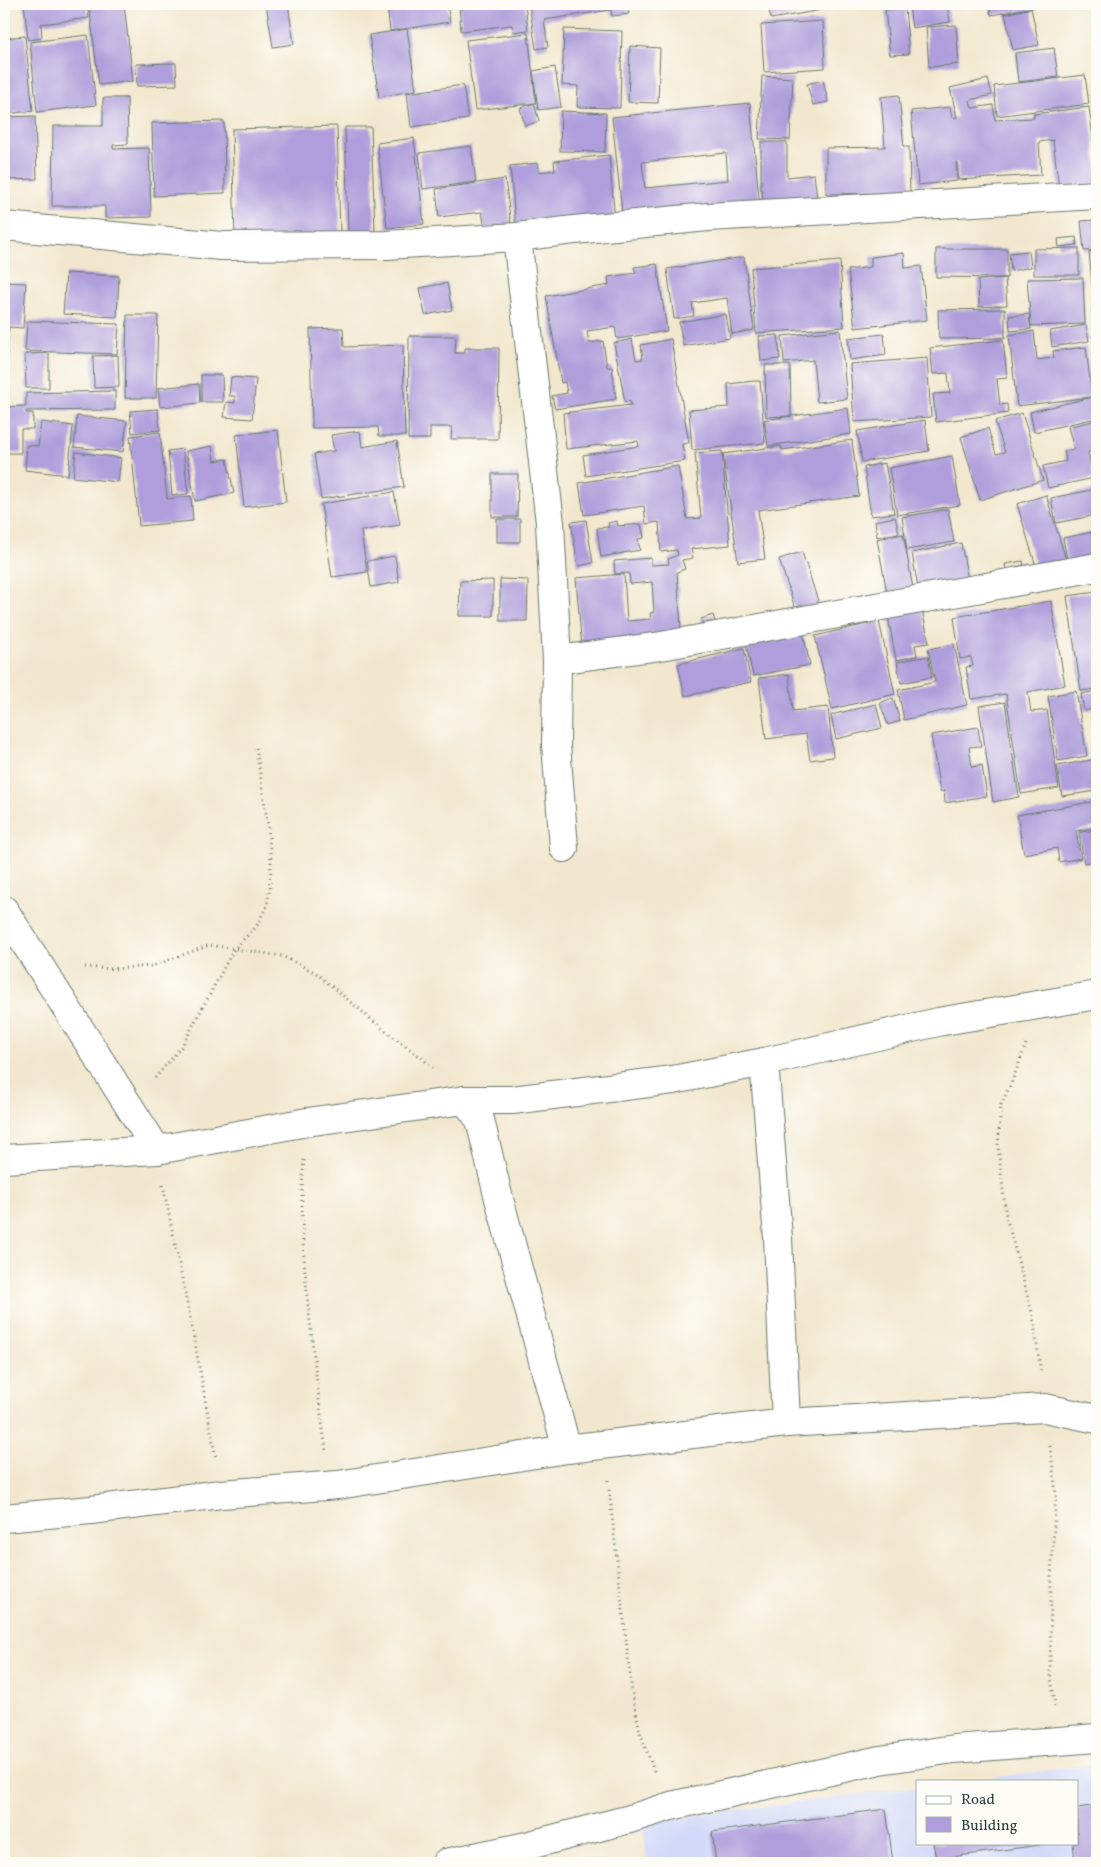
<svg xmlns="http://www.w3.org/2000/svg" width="1101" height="1867" viewBox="0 0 1101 1867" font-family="Vollkorn,serif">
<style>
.built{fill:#d2d9f9}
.building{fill:#af9edb;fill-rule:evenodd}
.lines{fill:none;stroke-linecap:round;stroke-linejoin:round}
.minor-casing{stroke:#69786a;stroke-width:30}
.path{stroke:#69786a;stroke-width:3;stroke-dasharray:1 4;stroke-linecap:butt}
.minor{stroke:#fff;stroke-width:28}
</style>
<rect width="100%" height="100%" fill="#fdfcf7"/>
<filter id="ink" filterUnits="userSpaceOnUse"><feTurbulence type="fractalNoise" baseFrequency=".02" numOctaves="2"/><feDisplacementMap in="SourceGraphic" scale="10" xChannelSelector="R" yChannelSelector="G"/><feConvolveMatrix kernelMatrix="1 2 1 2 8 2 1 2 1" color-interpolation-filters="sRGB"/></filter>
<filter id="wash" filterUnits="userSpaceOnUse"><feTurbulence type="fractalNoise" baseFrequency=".0096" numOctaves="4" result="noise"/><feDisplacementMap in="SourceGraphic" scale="20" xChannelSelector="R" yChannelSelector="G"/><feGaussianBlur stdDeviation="1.12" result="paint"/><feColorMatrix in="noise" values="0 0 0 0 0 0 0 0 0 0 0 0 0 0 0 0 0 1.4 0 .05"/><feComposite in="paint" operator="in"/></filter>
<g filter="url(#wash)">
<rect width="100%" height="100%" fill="#f2e7ce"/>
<!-- built -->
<polygon class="built" points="1097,1764 1097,1863 648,1863 642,1822 917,1787 917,1843 1077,1843 1077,1781 967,1781"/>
<g id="blocks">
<!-- building -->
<g class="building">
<polygon points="24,4 87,4 89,18 41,24 42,38 28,40"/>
<polygon points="89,4 124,4 133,81 99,85"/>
<polygon points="266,4 288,4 294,44 273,47"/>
<polygon points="407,4 447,4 450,22 390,31 387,6"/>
<polygon points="459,4 525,4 528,30 513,32 512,25 461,31"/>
<polygon points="529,4 609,4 610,10 544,20 548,47 536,49"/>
<polygon points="610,4 627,4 629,14 612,16"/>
<polygon points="768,4 849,4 849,5 771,19"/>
<polygon points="923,4 947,4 950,22 912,28 909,6"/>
<polygon points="989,4 1045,4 1045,5 991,15"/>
<polygon points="905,8 909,54 890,55 885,10"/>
<polygon points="1031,8 1039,45 1013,50 1005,14"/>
<polygon points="823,21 825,68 764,72 761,25"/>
<polygon points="956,25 959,64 929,67 926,27"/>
<polygon points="407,29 416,90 379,97 369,35"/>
<polygon points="564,29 622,31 620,108 577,107 578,86 562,85"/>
<polygon points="528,33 536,103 475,110 466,40"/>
<polygon points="88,35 96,105 37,112 30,42"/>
<polygon points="25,36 33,111 4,114 4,38"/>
<polygon points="630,46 660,48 658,103 628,102"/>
<polygon points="1054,48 1058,77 1018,82 1015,53"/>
<polygon points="176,63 177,85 137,86 136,64"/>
<polygon points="555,67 561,107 538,110 533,71"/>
<polygon points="1085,75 1089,104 997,116 994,86"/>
<polygon points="762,76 793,78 790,140 759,139"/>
<polygon points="988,79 992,95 970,100 972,108 993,105 995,120 1034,118 1034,114 1089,107 1097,168 1097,184 1059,189 1053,140 1039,142 1041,175 958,180 958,163 956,163 957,181 918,185 911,111 950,107 952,118 957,117 950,88"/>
<polygon points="823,80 828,102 813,105 807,84"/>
<polygon points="463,85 468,119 411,127 407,93"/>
<polygon points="899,95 904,147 909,147 910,193 826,194 826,148 885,147 881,97"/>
<polygon points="103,98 127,98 128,144 113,145 113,149 149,148 151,217 105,218 105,206 52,206 53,126 103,126"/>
<polygon points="534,103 539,121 525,126 520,108"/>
<path d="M 750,103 L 760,208 L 623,222 L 612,117 ZM 726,153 L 728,180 L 645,188 L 642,162 Z"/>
<polygon points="561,111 606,113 605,152 560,151"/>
<polygon points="35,116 37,179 6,180 5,117"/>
<polygon points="224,121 225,193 154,196 152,123"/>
<polygon points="337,126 340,234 235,238 232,129"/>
<polygon points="345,127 371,127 375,231 348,232"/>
<polygon points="414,138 424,224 387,228 377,143"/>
<polygon points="761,142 787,142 787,177 814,174 817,198 763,204 762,190 761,190"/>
<polygon points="471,146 476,182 423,189 419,153"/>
<polygon points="609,155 615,220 516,230 510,166 538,163 539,172 555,170 554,161"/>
<polygon points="505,179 511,225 485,229 482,212 439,217 436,189"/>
<polygon points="1097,220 1097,250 1084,251 1081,221"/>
<polygon points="1076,237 1077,245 1059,247 1058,239"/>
<polygon points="1079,248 1079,275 1034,275 1034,249"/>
<polygon points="936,249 1007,249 1007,278 936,277"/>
<polygon points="1029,251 1031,267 1011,271 1009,253"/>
<polygon points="1089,252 1097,252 1097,304 1094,304"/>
<polygon points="904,253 905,268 921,266 927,320 855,328 848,270 871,267 871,257"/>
<polygon points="744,257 754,330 732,334 727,298 692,303 694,316 674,319 667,269"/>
<polygon points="840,261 844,327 756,333 751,268"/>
<polygon points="657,264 667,331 617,339 615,327 587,331 589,343 603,341 607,367 612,367 616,399 555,409 552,396 567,393 565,382 561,383 546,296 609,285 608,277 636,273 634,267"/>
<polygon points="66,273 119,276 117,317 63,314"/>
<polygon points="1005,278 1007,305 979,307 978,280"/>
<polygon points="1083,278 1085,324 1031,326 1027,279"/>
<polygon points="4,282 26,283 23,328 9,327 8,335 4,335"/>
<polygon points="447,283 452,310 425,315 420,288"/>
<polygon points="1092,308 1097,308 1097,364 1096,364"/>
<polygon points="1005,309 1005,338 939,339 938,310"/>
<polygon points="726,314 730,338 683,346 679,322"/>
<polygon points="1029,314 1031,329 1010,331 1009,316"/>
<polygon points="127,315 158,315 156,398 125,398"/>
<polygon points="27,321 119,324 117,354 25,351"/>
<polygon points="1086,325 1089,341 1052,347 1050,331"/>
<polygon points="343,328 344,347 403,345 405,436 379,436 378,427 312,428 310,329"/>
<polygon points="840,330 847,399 817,402 813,360 784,363 782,336"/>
<polygon points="1034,331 1037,360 1054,358 1053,351 1086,347 1092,397 1017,406 1009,335"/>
<polygon points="884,334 886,355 850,360 848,338"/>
<polygon points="778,335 780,359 761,361 759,336"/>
<polygon points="409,336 456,336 455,353 465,353 465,348 499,348 498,439 451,439 452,427 430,427 430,439 408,439"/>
<polygon points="4,337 8,337 6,382 4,382"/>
<polygon points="632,339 636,360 643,359 641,345 671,339 689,443 682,444 685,461 586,476 583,455 639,446 638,441 566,449 563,413 631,405 630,401 625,402 614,343"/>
<polygon points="1003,340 1007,378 997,379 1000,405 1007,404 1008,413 936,422 933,394 950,393 948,373 933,374 930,348"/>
<polygon points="49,353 49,388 26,388 25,354"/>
<polygon points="118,355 119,387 94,388 93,356"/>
<polygon points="927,358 931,417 854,422 850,364"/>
<polygon points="765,365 790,365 791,416 766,417"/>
<polygon points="201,375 222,375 223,402 201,402"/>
<polygon points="231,377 256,379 252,419 224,417 226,402 235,403 235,396 229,396"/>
<polygon points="754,381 760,381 765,443 692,450 689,410 729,407 728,384"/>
<polygon points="199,384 200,403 160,407 158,388"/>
<polygon points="115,391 115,410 26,411 26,413 33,413 33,429 21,429 21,453 4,453 4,407 26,406 26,393"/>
<polygon points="1097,396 1097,418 1034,432 1030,412"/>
<polygon points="848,408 851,434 768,446 764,420"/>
<polygon points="158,409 160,430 132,433 130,411"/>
<polygon points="1022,413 1043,480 980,500 961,437 988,428 996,454 1005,452 995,421"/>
<polygon points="77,416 127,421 123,452 74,447"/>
<polygon points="925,420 929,451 862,462 857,431"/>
<polygon points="1097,420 1097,450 1088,452 1094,478 1048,488 1043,466 1066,461 1064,451 1074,449 1068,427"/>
<polygon points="41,422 73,426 68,475 25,470 27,445 38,446"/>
<polygon points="278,430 286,502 244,507 236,435"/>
<polygon points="360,431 362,447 397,441 404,487 321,499 314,454 334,451 331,435"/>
<polygon points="160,432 167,499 191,496 193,521 139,526 130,436"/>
<polygon points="852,440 859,496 758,510 765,559 738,562 723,454 781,446 782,450"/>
<polygon points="212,446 214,461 227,459 234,493 195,501 186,451"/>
<polygon points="183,449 188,494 172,495 168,451"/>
<polygon points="722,451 730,545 691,549 693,558 682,560 685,569 677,572 682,642 582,649 576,578 624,574 627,621 651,619 650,613 654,612 652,582 630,584 629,573 615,574 614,561 651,558 651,565 669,564 668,559 678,555 677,550 661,552 659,522 646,524 644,506 584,515 579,483 678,466 687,519 701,518 695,453"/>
<polygon points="76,452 121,458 118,482 73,477"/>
<polygon points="952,456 960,505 897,515 889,468"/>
<polygon points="885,463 894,513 871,516 864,467"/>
<polygon points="492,474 518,474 517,517 492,517"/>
<polygon points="1097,489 1097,515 1056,523 1051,498"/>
<polygon points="394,492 400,525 361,531 367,572 332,577 321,504"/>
<polygon points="1046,495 1068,566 1039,576 1017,504"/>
<polygon points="948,509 954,542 907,550 902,517"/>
<polygon points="895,517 899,533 877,537 875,521"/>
<rect x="497" y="519" width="23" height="23"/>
<polygon points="586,520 593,563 578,566 571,522"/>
<polygon points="617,521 618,526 641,524 644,538 638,539 640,550 601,557 597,528 609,527 608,523"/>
<polygon points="1097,531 1097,561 1068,566 1063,538"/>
<polygon points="903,534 913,588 887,593 877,539"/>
<polygon points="961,543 969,585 919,594 912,553"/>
<polygon points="802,552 820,607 797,614 779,559"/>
<polygon points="395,556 399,582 371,587 367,561"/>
<polygon points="1023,561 1025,577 1008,580 1005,564"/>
<polygon points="500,579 528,580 527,621 500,621"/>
<polygon points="493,580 493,616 459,616 460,581"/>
<polygon points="1097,592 1097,689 1081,691 1067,596"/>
<polygon points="1051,601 1065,685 1028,692 1031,712 1047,710 1059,788 1021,794 1006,694 971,699 966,667 973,666 971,657 960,659 954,617"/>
<polygon points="922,609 929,643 915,645 917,656 896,660 888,616"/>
<polygon points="713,615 718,631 706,634 701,619"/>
<polygon points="879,621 895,694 832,709 815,636"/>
<polygon points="803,633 810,665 753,676 746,645"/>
<polygon points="954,644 967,705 904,720 898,690 935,682 928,649"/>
<polygon points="744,648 751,682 685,696 678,664"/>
<polygon points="928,656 932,677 901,683 897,662"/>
<polygon points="789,674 793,711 828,707 833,757 810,760 806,734 766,739 759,678"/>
<polygon points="1076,691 1087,756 1058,761 1048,696"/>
<polygon points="1097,691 1097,708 1084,711 1081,694"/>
<polygon points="893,698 900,721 888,725 880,703"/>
<polygon points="1005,702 1019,797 993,802 979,706"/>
<polygon points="876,704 882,728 836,739 831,715"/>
<polygon points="978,727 981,746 969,747 972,767 982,765 987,796 945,803 944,791 940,792 931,735"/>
<polygon points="1097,759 1097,791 1062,796 1057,766"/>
<polygon points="1097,801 1097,827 1076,831 1081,858 1059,862 1057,848 1024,854 1017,815"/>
<polygon points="1097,830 1097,861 1084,863 1079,832"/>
<polygon points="1097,1805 1097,1863 1075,1863 1073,1843 1077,1843 1077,1808"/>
<polygon points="886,1809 893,1863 716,1863 712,1832"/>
<polygon points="933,1843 1040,1843 1040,1845 936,1859"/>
</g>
</g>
</g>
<g filter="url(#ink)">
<use href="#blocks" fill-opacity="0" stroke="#69786a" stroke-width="1"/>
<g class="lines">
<defs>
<g id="minor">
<polyline points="4,226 222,246 387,245 517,237 574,230 708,217 1097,195"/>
<polyline points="517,237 550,523 557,660 556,745 564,848"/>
<polyline points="557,660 661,646 1097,567"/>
<polyline points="4,910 157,1150"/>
<polyline points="764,1062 778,1238 786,1423"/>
<polyline points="465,1100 512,1100 673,1080 764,1062 938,1022 1097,995"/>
<polyline points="4,1159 157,1150 307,1122 465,1100 480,1120 498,1195 567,1449"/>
<polyline points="4,1518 91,1510 221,1494 338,1485 567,1449 786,1423 1045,1408 1097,1419"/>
<polyline points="446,1863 522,1847 630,1819 671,1806 880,1760 954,1749 1097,1738"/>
</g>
</defs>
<!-- minor casing -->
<use href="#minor" class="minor-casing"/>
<!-- path -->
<g class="path">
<polyline points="85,967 113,969 152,966 210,945 282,956 316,973 384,1030 422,1058 433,1068"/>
<polyline points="1026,1044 1013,1079 1001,1105 998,1146 1006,1216 1033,1316 1041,1373"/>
<polyline points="155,1078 182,1046 234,949 256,927 267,906 270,885 271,862 268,826 256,747"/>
<path d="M 304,1160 C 299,1211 304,1262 309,1313 C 314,1358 319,1404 326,1450"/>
<polyline points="163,1185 193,1332 216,1459"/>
<polyline points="1050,1446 1056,1493 1051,1577 1050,1670 1055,1706"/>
<polyline points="608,1480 632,1692 640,1732 655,1774"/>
</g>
<!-- minor -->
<use href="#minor" class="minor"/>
</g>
</g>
<!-- margin -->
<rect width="1101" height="1867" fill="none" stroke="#fdfcf7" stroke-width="20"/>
<!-- legend -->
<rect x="916" y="1780" width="162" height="65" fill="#fdfcf7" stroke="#a4b0a9"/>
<rect x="926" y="1796" width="25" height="8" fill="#ffffff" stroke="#a4b0a9"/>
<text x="961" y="1804" font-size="15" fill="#1f3d34">Road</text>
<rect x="926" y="1817" width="25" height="15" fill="#af9edb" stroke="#a4b0a9"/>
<text x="961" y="1830" font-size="15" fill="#1f3d34">Building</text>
</svg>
